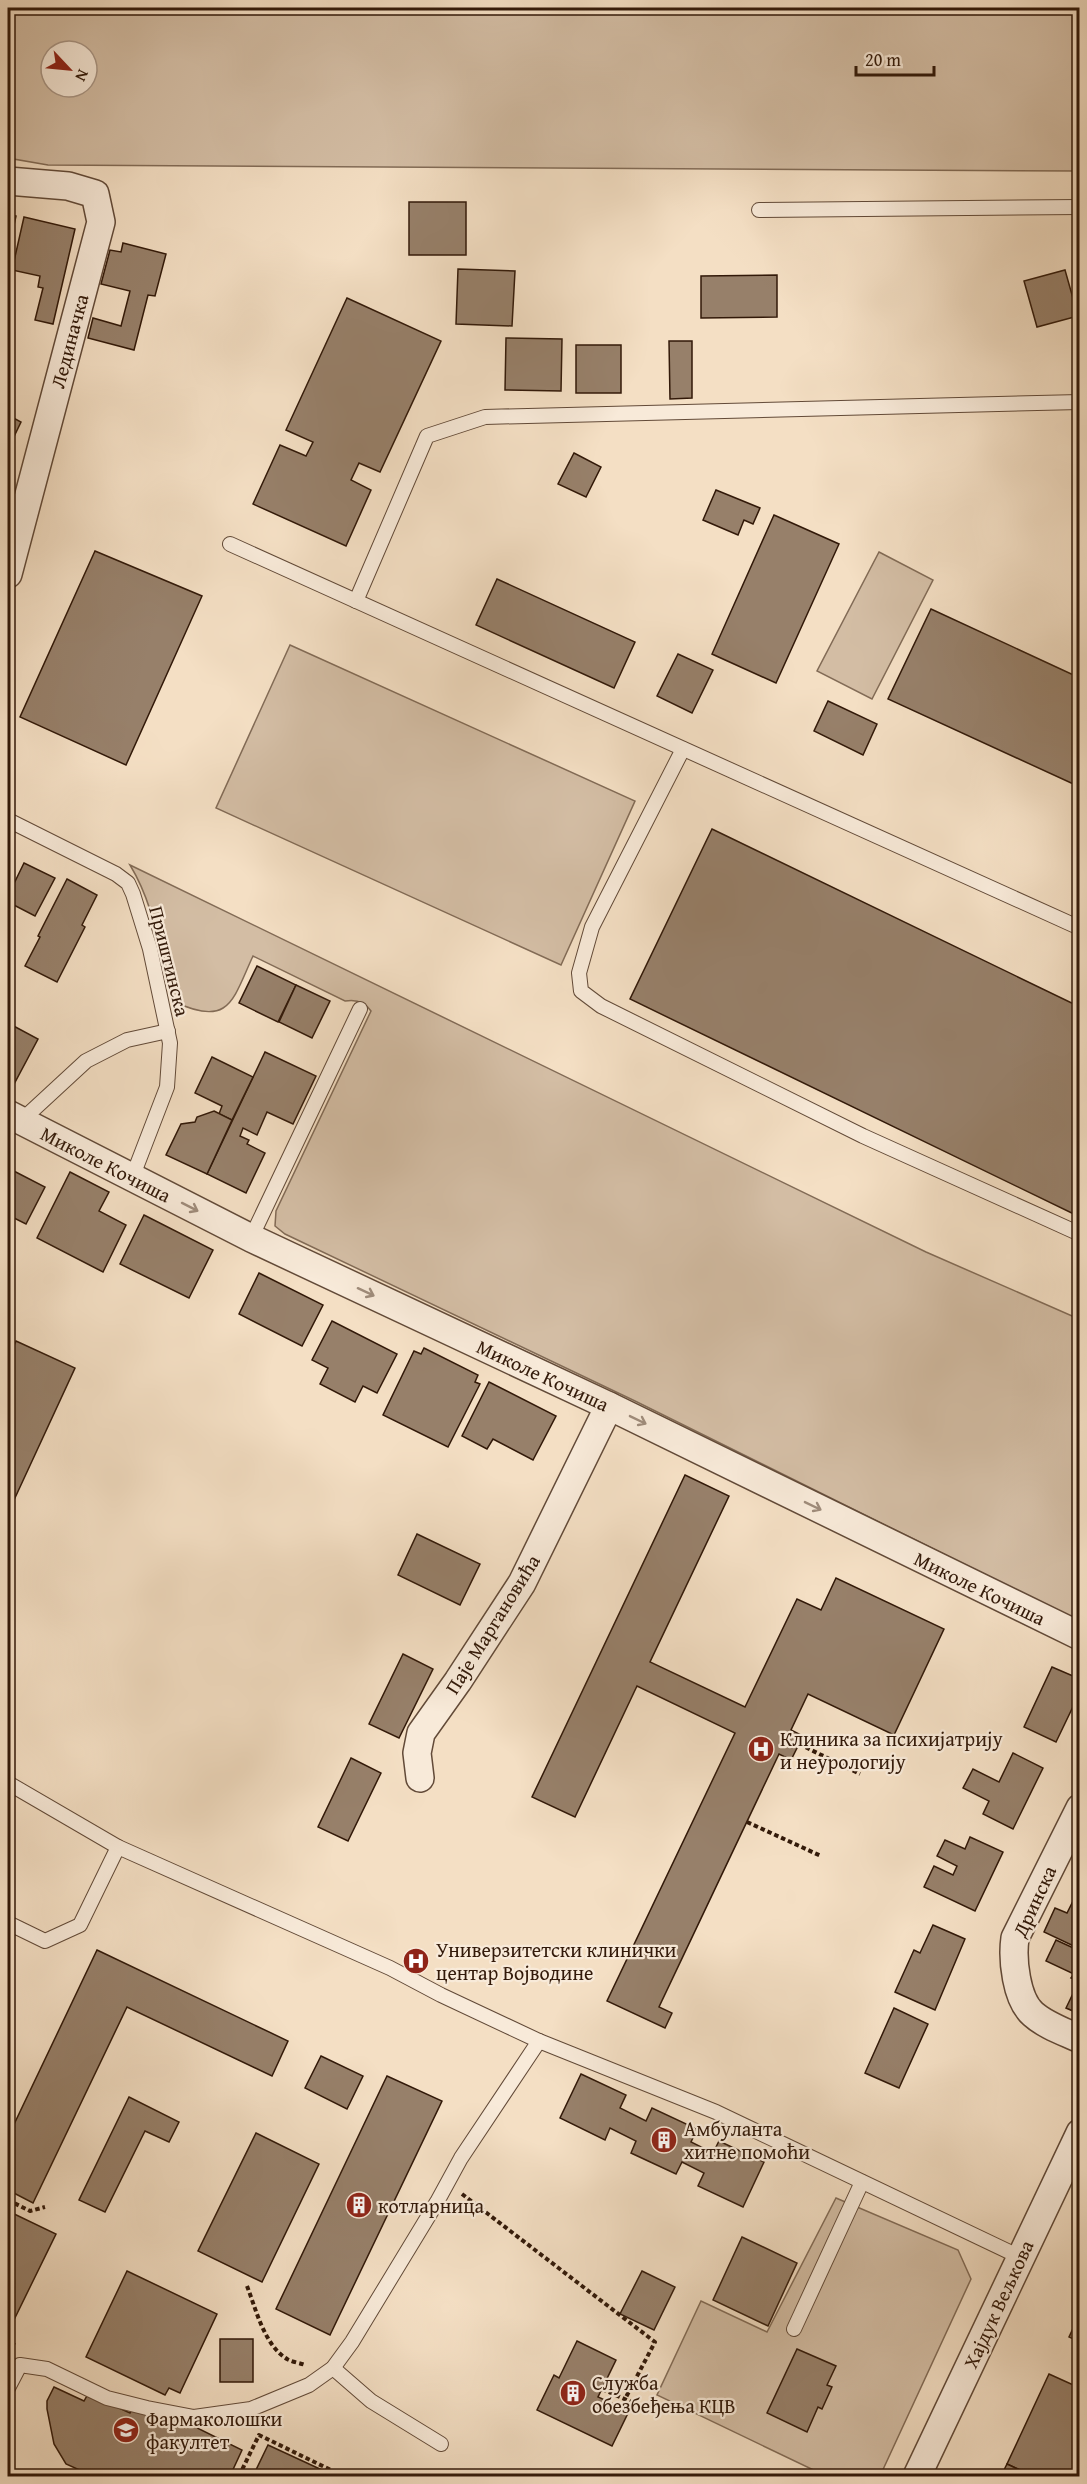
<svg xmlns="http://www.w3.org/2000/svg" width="1087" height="2484" viewBox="0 0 1087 2484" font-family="'Gentium Book Plus',serif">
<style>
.green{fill:#d3bda4;stroke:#826b56;stroke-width:1.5;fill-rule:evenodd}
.building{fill:#97806a;stroke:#321909;stroke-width:1.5}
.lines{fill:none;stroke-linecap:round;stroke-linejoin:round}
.lane-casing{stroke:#624a38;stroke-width:16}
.street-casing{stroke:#624a38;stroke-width:30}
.path{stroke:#321909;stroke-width:4;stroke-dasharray:4.5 3;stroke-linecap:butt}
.lane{stroke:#f8ead9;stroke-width:14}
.street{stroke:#f8ead9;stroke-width:27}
.oneway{stroke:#9f8c7b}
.labels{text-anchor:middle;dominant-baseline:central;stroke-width:4.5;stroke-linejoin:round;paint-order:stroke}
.street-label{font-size:20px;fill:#321909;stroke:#f8ead9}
.poi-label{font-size:20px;fill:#321909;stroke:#f8ead9;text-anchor:start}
</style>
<rect width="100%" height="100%" fill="#f4dfc4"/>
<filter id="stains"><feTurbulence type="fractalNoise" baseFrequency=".00333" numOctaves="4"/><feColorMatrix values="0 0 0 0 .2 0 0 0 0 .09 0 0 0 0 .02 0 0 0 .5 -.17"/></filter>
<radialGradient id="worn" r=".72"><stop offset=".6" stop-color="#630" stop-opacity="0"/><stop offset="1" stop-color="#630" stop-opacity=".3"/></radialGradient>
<!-- green -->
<g class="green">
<path d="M 8,8 L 1079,8 L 1079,171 L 48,165 L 8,158 ZM 51,51 L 87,51 L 87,87 L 51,87 Z"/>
<polygon points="879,552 933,580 872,699 817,671"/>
<polygon points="290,645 635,801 561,965 216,808"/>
<path d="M 130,865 L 926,1252 L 1079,1319 L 1079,1621 L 635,1401 L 285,1234 L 275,1226 L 276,1211 L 371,1011 C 365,1002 356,999 345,1001 L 253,956 C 233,999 230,1028 175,1002 C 161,956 155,906 130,865 Z"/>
<polygon points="836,2198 958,2250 971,2279 880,2476 826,2476 657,2395 701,2301 767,2332"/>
</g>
<!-- building -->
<g class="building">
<rect x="409" y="202" width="57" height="53"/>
<polygon points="8,214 16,216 8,252"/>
<polygon points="24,217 75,229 53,324 35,320 43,288 38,287 40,276 12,270"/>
<polygon points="123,243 166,254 155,296 148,295 134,350 88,338 93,318 121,326 130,291 101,284 110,250 121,252"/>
<polygon points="458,269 515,271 512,326 456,324"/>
<polygon points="1065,270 1078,316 1037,327 1024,281"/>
<polygon points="777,275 777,317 701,318 701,276"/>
<polygon points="347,298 441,341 380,472 359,463 351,480 371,490 346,546 253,504 280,445 306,456 313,442 286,430"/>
<polygon points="506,338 562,339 561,391 505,390"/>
<polygon points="669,341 692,341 692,398 670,399"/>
<rect x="576" y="345" width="45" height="48"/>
<polygon points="8,415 21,422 8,449"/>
<polygon points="574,453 601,467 586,497 558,484"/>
<polygon points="716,490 760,508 753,524 744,520 738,535 703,520"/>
<polygon points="774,515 839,544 776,683 712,654"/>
<polygon points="95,551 202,596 126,765 20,717"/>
<polygon points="497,579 635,642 614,688 476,625"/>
<polygon points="931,609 1080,678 1080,787 888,699"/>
<polygon points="678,654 713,670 692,713 657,696"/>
<polygon points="828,701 877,724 863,755 814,731"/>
<polygon points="712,829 1080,1007 1080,1217 630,999"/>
<polygon points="24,863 55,878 35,916 8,902 8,896"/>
<polygon points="67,879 97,895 82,925 85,927 57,982 25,966 40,937 38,936"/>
<polygon points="257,966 296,985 278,1022 239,1003"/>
<polygon points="296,985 330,1001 312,1038 279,1022"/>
<polygon points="8,1023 38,1039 13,1086 8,1084"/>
<polygon points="265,1052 316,1076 293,1124 267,1112 257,1135 243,1128 240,1136 249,1140 247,1144 265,1153 246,1193 207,1174"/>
<polygon points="212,1057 253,1077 232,1120 219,1114 222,1106 195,1093"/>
<polygon points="214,1111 232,1120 207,1174 166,1155 181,1124 195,1122 197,1117"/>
<polygon points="8,1168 45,1187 26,1224 8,1215"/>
<polygon points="70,1172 109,1192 99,1211 126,1225 103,1272 37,1238"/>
<polygon points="144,1215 213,1250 189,1298 120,1264"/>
<polygon points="259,1273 323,1305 302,1346 239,1314"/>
<polygon points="332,1321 397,1354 377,1393 363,1386 355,1402 320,1384 328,1368 312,1360"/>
<polygon points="16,1341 75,1368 8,1513 8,1359"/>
<polygon points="424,1348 478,1375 475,1382 480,1384 448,1447 383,1415 414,1351 421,1354"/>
<polygon points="489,1382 556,1416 533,1460 493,1439 487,1449 462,1436"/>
<polygon points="685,1475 729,1496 650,1662 745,1707 797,1599 821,1610 836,1578 944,1629 894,1735 808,1694 791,1730 803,1736 791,1760 779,1754 659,2007 672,2013 665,2028 607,2001 735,1733 637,1686 575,1817 532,1797"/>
<polygon points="417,1534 480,1564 460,1605 398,1575"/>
<polygon points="403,1654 433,1669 399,1738 369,1724"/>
<polygon points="1052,1667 1080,1679 1080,1692 1056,1742 1024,1727"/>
<polygon points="1013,1753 1043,1768 1013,1829 983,1814 989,1801 963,1788 973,1769 999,1782"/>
<polygon points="351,1758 381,1773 348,1841 318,1827"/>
<polygon points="970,1837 1003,1852 975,1911 924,1887 934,1866 953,1875 957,1866 937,1856 945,1840 965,1849"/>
<polygon points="1080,1887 1080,1949 1044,1932 1055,1908 1067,1913"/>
<polygon points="933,1925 965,1939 935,2010 895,1992 914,1950 920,1953"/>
<polygon points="1056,1940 1080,1951 1080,2014 1066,2008 1079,1981 1071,1978 1074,1974 1046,1961"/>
<polygon points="97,1950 288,2041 272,2076 127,2007 33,2203 8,2190 8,2137"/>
<polygon points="894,2008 928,2024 899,2088 865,2073"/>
<polygon points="321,2056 363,2076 347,2109 305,2088"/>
<polygon points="581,2074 626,2095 620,2108 646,2121 652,2108 697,2129 691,2142 713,2153 719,2141 764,2162 743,2207 698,2186 704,2173 682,2162 676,2174 631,2153 636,2141 610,2128 605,2140 560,2118"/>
<polygon points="387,2076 442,2101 330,2335 276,2309"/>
<polygon points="129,2097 179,2122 169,2142 145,2131 105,2212 79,2200"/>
<polygon points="256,2133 319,2164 262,2282 198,2251"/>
<polygon points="8,2211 56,2234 11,2326 8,2324"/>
<polygon points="742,2237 797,2263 768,2326 713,2300"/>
<polygon points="127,2271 217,2314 180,2393 169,2388 165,2395 86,2357"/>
<polygon points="642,2271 675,2287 654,2330 620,2314"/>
<polygon points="1080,2314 1080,2342 1069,2337"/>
<rect x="220" y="2339" width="33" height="43"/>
<polygon points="577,2341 616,2360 598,2397 629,2411 612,2446 537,2410 554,2375 559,2378"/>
<polygon points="797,2349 836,2366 827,2385 832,2387 822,2409 818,2407 807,2432 767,2413"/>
<polygon points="1049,2374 1080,2388 1080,2476 1033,2476 1007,2464"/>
<polygon points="54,2387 84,2401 88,2394 130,2413 133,2407 164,2420 167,2413 242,2450 230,2476 93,2476 66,2464 54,2444 47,2409 47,2401"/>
<polygon points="268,2445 335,2476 253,2476"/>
<polygon points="1007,2464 1033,2476 1001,2476"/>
</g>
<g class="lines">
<defs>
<g id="lane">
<polyline points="759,210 1080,207"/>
<polyline points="230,544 1080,928"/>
<polyline points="356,601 427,436 485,417 1080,402"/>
<polyline points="683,749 592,927 579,973 581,991 601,1006 863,1136 1080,1234"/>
<polyline points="8,820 116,874 128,883 133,894 150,949 170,1043 167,1087 132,1178"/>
<polyline points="21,1121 86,1061 127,1040 168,1031"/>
<polyline points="251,1238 360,1009"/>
<polyline points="8,1783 118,1847"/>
<polyline points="8,1923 45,1941 80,1925 118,1847 390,1968 441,1995 539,2041 716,2112 1020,2257"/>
<polyline points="794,2329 862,2182"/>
<polyline points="333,2368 371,2401 441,2444"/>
<polyline points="8,2388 20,2365 47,2369 107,2398 147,2408 194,2417 251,2409 309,2385 333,2368 352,2342 437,2202 461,2158 539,2041"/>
</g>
<g id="street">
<polyline points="8,181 68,186 95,194 101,222 8,574"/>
<polyline points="8,1114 251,1238 609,1406 1080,1636"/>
<polyline points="420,1778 417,1753 421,1733 458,1681 522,1583 609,1406"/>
<path d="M 1080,1808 L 1015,1938 C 1012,1959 1016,1999 1033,2014 C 1045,2025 1065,2032 1080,2039"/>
<polyline points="917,2476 1080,2133"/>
</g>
</defs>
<!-- lane casing -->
<use href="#lane" class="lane-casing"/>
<!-- street casing -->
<use href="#street" class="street-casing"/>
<!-- path -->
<g class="path">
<polyline points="799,1744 860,1774"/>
<polyline points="747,1822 821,1856"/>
<polyline points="462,2194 655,2342 625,2399"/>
<polyline points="8,2200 30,2211 45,2207"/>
<path d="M 247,2286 C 256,2309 264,2345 287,2359 C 292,2362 300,2363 305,2365"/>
<polyline points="8,2341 15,2345"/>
<polyline points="602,2389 638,2405"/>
<polyline points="8,2474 15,2476"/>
<polyline points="239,2476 259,2435 343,2476"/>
</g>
<!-- lane -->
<use href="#lane" class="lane"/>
<!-- street -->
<use href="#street" class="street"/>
</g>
<!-- one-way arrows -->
<defs><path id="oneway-shaft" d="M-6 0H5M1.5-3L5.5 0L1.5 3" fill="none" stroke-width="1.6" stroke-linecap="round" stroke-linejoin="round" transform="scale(1.5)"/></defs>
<g class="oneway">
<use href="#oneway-shaft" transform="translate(190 1207) rotate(27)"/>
<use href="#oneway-shaft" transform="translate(366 1292) rotate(25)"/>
<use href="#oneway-shaft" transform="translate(638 1420) rotate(26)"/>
<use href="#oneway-shaft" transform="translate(813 1506) rotate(26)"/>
</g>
<!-- icons -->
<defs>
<symbol id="hospital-disc" viewBox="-11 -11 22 22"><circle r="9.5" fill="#8f2418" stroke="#f8ead9"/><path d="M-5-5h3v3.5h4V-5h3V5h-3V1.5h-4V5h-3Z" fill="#fff"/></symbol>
<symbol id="building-disc" viewBox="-11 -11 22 22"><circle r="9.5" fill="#8f2418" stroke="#f8ead9"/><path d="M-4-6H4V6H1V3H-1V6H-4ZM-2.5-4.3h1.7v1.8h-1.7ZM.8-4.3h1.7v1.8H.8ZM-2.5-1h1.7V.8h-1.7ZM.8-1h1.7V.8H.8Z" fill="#fff"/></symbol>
<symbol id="university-disc" viewBox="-11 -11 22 22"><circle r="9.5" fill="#8f2418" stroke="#f8ead9"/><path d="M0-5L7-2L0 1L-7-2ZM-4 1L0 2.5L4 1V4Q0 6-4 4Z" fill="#fff"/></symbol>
</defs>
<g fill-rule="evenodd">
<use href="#hospital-disc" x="746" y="1734" width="30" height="30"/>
<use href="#hospital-disc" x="401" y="1946" width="30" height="30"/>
<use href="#building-disc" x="649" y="2125" width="30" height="30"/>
<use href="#building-disc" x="344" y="2190" width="30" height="30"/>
<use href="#building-disc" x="558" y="2378" width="30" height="30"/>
<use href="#university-disc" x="111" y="2415" width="30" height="30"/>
</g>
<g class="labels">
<!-- street labels -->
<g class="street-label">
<text transform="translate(69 341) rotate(-75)">Лединачка</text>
<text transform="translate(170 961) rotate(76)">Приштинска</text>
<text transform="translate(106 1164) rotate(27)">Миколе Кочиша</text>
<text transform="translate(543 1375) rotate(25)">Миколе Кочиша</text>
<text transform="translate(980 1588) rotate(26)">Миколе Кочиша</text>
<text transform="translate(492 1624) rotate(-58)">Паје Маргановића</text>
<text transform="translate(1034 1901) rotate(-65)">Дринска</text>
<text transform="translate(998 2304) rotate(-65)">Хајдук Вељкова</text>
</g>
<!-- poi labels -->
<g class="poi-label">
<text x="780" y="1738">Клиника за психијатрију<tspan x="780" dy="23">и неурологију</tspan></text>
<text x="436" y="1949">Универзитетски клинички<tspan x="436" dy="23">центар Војводине</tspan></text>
<text x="684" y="2128">Амбуланта<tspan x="684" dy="23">хитне помоћи</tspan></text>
<text x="378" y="2205">котларница</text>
<text x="592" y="2382">Служба<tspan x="592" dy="23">обезбеђења КЦВ</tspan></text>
<text x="146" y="2418">Фармаколошки<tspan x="146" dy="23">факултет</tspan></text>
</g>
</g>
<!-- margin -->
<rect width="1087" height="2484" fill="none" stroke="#f4dfc4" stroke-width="30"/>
<rect x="9" y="9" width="1069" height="2466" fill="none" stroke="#321909" stroke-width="3"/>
<rect x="15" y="15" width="1057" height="2454" fill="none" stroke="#321909" stroke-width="1.5"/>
<!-- north arrow -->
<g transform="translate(69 69) rotate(116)"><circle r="28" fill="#f8ead9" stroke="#a99686" stroke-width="1.5"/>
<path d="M0-4.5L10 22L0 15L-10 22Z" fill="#8f2418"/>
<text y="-9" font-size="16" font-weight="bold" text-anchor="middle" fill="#321909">N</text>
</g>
<!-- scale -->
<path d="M856 66v9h78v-9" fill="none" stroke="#321909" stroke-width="3"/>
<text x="865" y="66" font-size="18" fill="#321909" stroke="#f8ead9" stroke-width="4.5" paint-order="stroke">20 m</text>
<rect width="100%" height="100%" filter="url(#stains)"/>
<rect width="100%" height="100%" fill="url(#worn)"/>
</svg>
